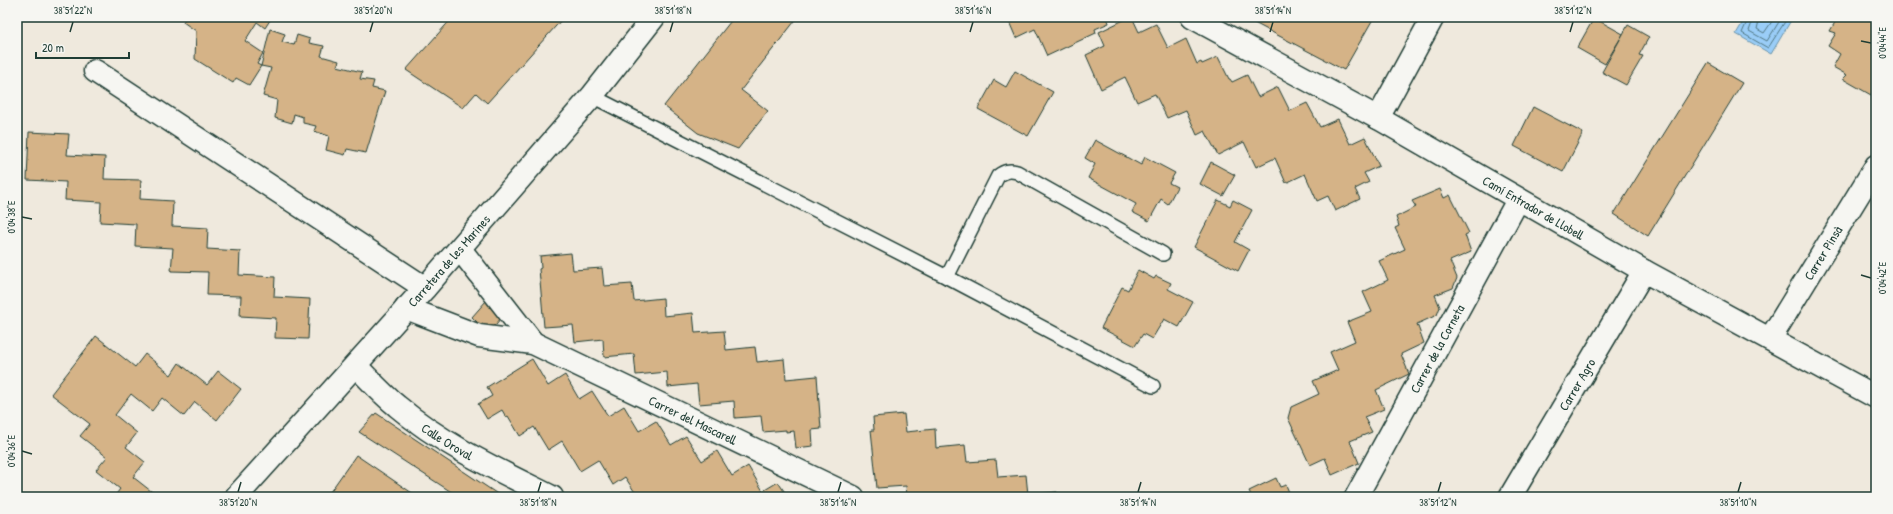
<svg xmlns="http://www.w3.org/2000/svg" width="1893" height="514" viewBox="0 0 1893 514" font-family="'Patrick Hand',sans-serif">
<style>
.water{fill:#9acdf7;stroke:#6993a9}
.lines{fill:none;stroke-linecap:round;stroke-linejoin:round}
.shore{stroke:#507782;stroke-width:1}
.building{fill:#d5b387;stroke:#1f3d34}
.service-casing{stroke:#1f3d34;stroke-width:16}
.minor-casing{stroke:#1f3d34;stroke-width:25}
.secondary-casing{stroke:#1f3d34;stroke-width:25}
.service{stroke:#f6f6f2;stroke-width:13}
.minor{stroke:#f6f6f2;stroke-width:22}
.secondary{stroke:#f6f6f2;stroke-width:22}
.ticks{fill:none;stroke:#1f3d34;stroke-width:1.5}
.labels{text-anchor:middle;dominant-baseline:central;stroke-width:3;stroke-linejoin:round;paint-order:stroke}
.street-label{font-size:13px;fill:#1f3d34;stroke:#f6f6f2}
.neatline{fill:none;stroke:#1f3d34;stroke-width:1.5}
.ticks-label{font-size:10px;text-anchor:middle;fill:#1f3d34}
</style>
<rect width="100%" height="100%" fill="#efe9dd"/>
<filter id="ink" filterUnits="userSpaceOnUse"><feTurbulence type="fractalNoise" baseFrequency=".025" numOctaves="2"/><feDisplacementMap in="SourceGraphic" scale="8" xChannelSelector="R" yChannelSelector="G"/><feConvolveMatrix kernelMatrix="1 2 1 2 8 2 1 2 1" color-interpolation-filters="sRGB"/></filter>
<g filter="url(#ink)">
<!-- water -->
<polygon class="water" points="1746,17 1793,17 1771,54 1736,34"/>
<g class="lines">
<!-- shore -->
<g class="shore">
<polyline points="1749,17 1742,33 1768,48 1788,17"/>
<polyline points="1754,17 1749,31 1767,41 1782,17"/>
<polyline points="1760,17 1757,29 1764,33 1775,17"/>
</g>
</g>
<!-- building -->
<g class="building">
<polygon points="186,17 272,17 265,28 257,22 245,41 263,53 257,64 261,66 249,85 236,78 233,83 195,59 196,31 183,22"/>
<polygon points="453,17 564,17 487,103 476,93 463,108 406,70"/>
<polygon points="734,17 798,17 741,90 768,111 738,149 698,133 664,106"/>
<polygon points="1007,17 1107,17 1109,23 1095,29 1096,33 1047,56 1035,29 1016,38"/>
<polygon points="1130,17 1132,17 1139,32 1156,24 1168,48 1186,39 1197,64 1201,62 1202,64 1218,57 1229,79 1230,79 1232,82 1247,75 1258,97 1278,87 1290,111 1307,103 1320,127 1338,119 1350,144 1365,137 1379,166 1364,173 1369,182 1355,189 1360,199 1335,211 1328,196 1317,201 1305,174 1286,183 1275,158 1256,167 1244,142 1218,155 1205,131 1197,135 1186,110 1167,118 1155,94 1137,102 1125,77 1101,89 1086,55 1105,46 1099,32"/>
<polygon points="1243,17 1370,17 1373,19 1344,70"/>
<polygon points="1838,17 1876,17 1876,86 1871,95 1843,79 1847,75 1833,67 1840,54 1828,46 1836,33 1830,31"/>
<polygon points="1594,18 1623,34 1605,64 1577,48"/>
<polygon points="1628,25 1649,37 1639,55 1643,56 1626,85 1602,72"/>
<polygon points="270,29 285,34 282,42 294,45 297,35 310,39 309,43 324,46 321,56 339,61 337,66 362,72 360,79 374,81 372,88 385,91 366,153 347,149 345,155 326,150 329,136 314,131 316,126 303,123 303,117 294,114 292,123 275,118 277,100 263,96 271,68 261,66"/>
<polygon points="1708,63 1742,83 1648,236 1614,214"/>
<polygon points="1015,71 1053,92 1028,136 978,109 994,80 1006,87"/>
<polygon points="1533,107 1583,133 1563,172 1514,146"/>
<polygon points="29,132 69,134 67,155 105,157 104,179 141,180 140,199 173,201 172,226 208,228 207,249 240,251 239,275 275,277 274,297 310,299 308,339 275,338 276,318 240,316 241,296 207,295 208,272 171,271 173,248 135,246 136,224 100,222 101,202 65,200 66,182 27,180"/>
<polygon points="1095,140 1141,165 1145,157 1175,173 1169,183 1177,187 1168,204 1161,199 1149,221 1132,212 1136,204 1088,178 1095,164 1085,158"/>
<polygon points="1211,162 1235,175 1223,196 1200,184"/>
<polygon points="1440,189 1444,198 1450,195 1469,233 1465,235 1471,252 1450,261 1457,278 1453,288 1435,295 1440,307 1437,315 1417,324 1424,343 1401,354 1409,374 1376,390 1384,409 1364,417 1372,432 1350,441 1359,463 1332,475 1325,458 1310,465 1288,418 1291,407 1319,394 1313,381 1338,370 1330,352 1355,341 1347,322 1372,312 1363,292 1388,280 1379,261 1405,249 1395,228 1399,226 1396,217 1416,207 1412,201"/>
<polygon points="1218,200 1230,206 1233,200 1252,210 1235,242 1249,250 1238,271 1194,247"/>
<polygon points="571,253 573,270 602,268 604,286 632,284 634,301 663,298 664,316 693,313 695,333 724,331 726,350 755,347 757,362 784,359 786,379 817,376 821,429 812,430 813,446 796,448 794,431 786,432 786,430 763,432 761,416 735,418 734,401 699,404 697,384 668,387 667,372 636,375 634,354 604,357 603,339 575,342 573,325 544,327 539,269 541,268 540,256"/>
<polygon points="1138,270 1154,279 1156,276 1171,283 1168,289 1193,302 1179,327 1164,319 1152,339 1143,334 1135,346 1101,328 1122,287 1128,290"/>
<polygon points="486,301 503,316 488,333 472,317"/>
<polygon points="96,336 135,367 145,354 171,375 179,363 207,385 218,371 241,389 217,420 195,402 184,416 162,398 152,411 131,394 115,415 137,433 126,447 145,462 133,477 156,495 154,497 114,497 120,489 96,470 107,457 80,436 90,424 51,394"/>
<polygon points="532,359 548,386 565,375 579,399 592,391 608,416 624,406 639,431 656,421 671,445 686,436 702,461 717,451 732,476 748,466 763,491 778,482 788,497 662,497 659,493 652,497 638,497 625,477 613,485 598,460 580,471 562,441 548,450 534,427 520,436 508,416 506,417 502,410 487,419 478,404 492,396 487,387"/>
<polygon points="376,413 502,497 459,497 359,432"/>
<polygon points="904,414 906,432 935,429 936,448 965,445 967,462 996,460 998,477 1026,475 1028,495 1057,492 1057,497 907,497 906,486 877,488 871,430 874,430 873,417"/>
<polygon points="356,455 418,497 338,497 330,492"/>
<polygon points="1276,478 1280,487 1286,485 1291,497 1252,497 1249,491"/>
</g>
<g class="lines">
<defs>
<g id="service">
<polyline points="592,96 947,277 1153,386"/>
<path d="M 947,277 L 998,176 C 1005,171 1009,170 1017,172 L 1163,254"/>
</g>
<g id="minor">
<path id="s1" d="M 1192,17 L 1378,118 L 1644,271 L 1876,397"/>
<polyline points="95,71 425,288"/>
<polyline points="1378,118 1433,17"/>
<polyline points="460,249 533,343"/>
<path id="s2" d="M 406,308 L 479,336 L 533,343 L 853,497"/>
<path id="s3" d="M 1770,339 L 1876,166"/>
<path id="s4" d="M 356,366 C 369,379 382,394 397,406 C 443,445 498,470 552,497"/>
<path id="s5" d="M 1356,497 L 1518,200"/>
<path id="s6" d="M 1510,497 L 1644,271"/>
</g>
<g id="secondary">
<path id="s7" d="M 236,497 L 425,288 L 592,96 L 654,17"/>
</g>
</defs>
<!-- service casing -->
<use href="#service" class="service-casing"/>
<!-- minor casing -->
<use href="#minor" class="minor-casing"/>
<!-- secondary casing -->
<use href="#secondary" class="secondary-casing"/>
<!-- service -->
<use href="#service" class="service"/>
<!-- minor -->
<use href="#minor" class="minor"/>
<!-- secondary -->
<use href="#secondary" class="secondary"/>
</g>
</g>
<!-- ticks -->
<path class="ticks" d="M 70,32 L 73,22M 370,32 L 373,22M 670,32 L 673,22M 970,32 L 973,22M 1270,32 L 1273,22M 1570,32 L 1573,22M 1861,41 L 1871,43M 22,217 L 32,219M 1861,275 L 1871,278M 22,451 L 32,454M 238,492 L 241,482M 538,492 L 541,482M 838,492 L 841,482M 1138,492 L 1141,482M 1438,492 L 1441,482M 1738,492 L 1741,482"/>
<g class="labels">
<!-- street labels -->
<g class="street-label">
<text stroke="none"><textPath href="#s1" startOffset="391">Camí Entrador de Llobell</textPath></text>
<text stroke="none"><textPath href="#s3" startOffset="101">Carrer Pinsà</textPath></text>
<text stroke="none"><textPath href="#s7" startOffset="318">Carretera de les Marines</textPath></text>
<text stroke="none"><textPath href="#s5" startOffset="169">Carrer de la Corneta</textPath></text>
<text stroke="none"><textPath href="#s6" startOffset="131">Carrer Agro</textPath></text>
<text stroke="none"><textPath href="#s2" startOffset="310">Carrer del Mascarell</textPath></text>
<text stroke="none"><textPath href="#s4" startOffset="119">Calle Oroval</textPath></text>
</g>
</g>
<!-- margin -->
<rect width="1893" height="514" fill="none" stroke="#f6f6f2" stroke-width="44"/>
<!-- scale -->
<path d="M36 52v6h93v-6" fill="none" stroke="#1f3d34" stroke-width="2"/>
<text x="42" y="52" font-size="12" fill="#1f3d34" stroke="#f6f6f2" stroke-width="3" paint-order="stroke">20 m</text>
<rect x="22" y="22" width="1849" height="470" class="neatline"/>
<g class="ticks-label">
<text x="73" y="14">38°51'22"N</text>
<text x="373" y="14">38°51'20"N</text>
<text x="673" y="14">38°51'18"N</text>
<text x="973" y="14">38°51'16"N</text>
<text x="1273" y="14">38°51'14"N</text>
<text x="1573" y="14">38°51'12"N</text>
<text transform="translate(1882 43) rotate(-90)" y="4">0°04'44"E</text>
<text transform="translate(11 217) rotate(-90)" y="4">0°04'38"E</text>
<text transform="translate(1882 278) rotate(-90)" y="4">0°04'42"E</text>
<text transform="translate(11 451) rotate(-90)" y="4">0°04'36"E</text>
<text x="238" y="506">38°51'20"N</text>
<text x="538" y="506">38°51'18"N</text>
<text x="838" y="506">38°51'16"N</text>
<text x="1138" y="506">38°51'14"N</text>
<text x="1438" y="506">38°51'12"N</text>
<text x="1738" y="506">38°51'10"N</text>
</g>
</svg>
